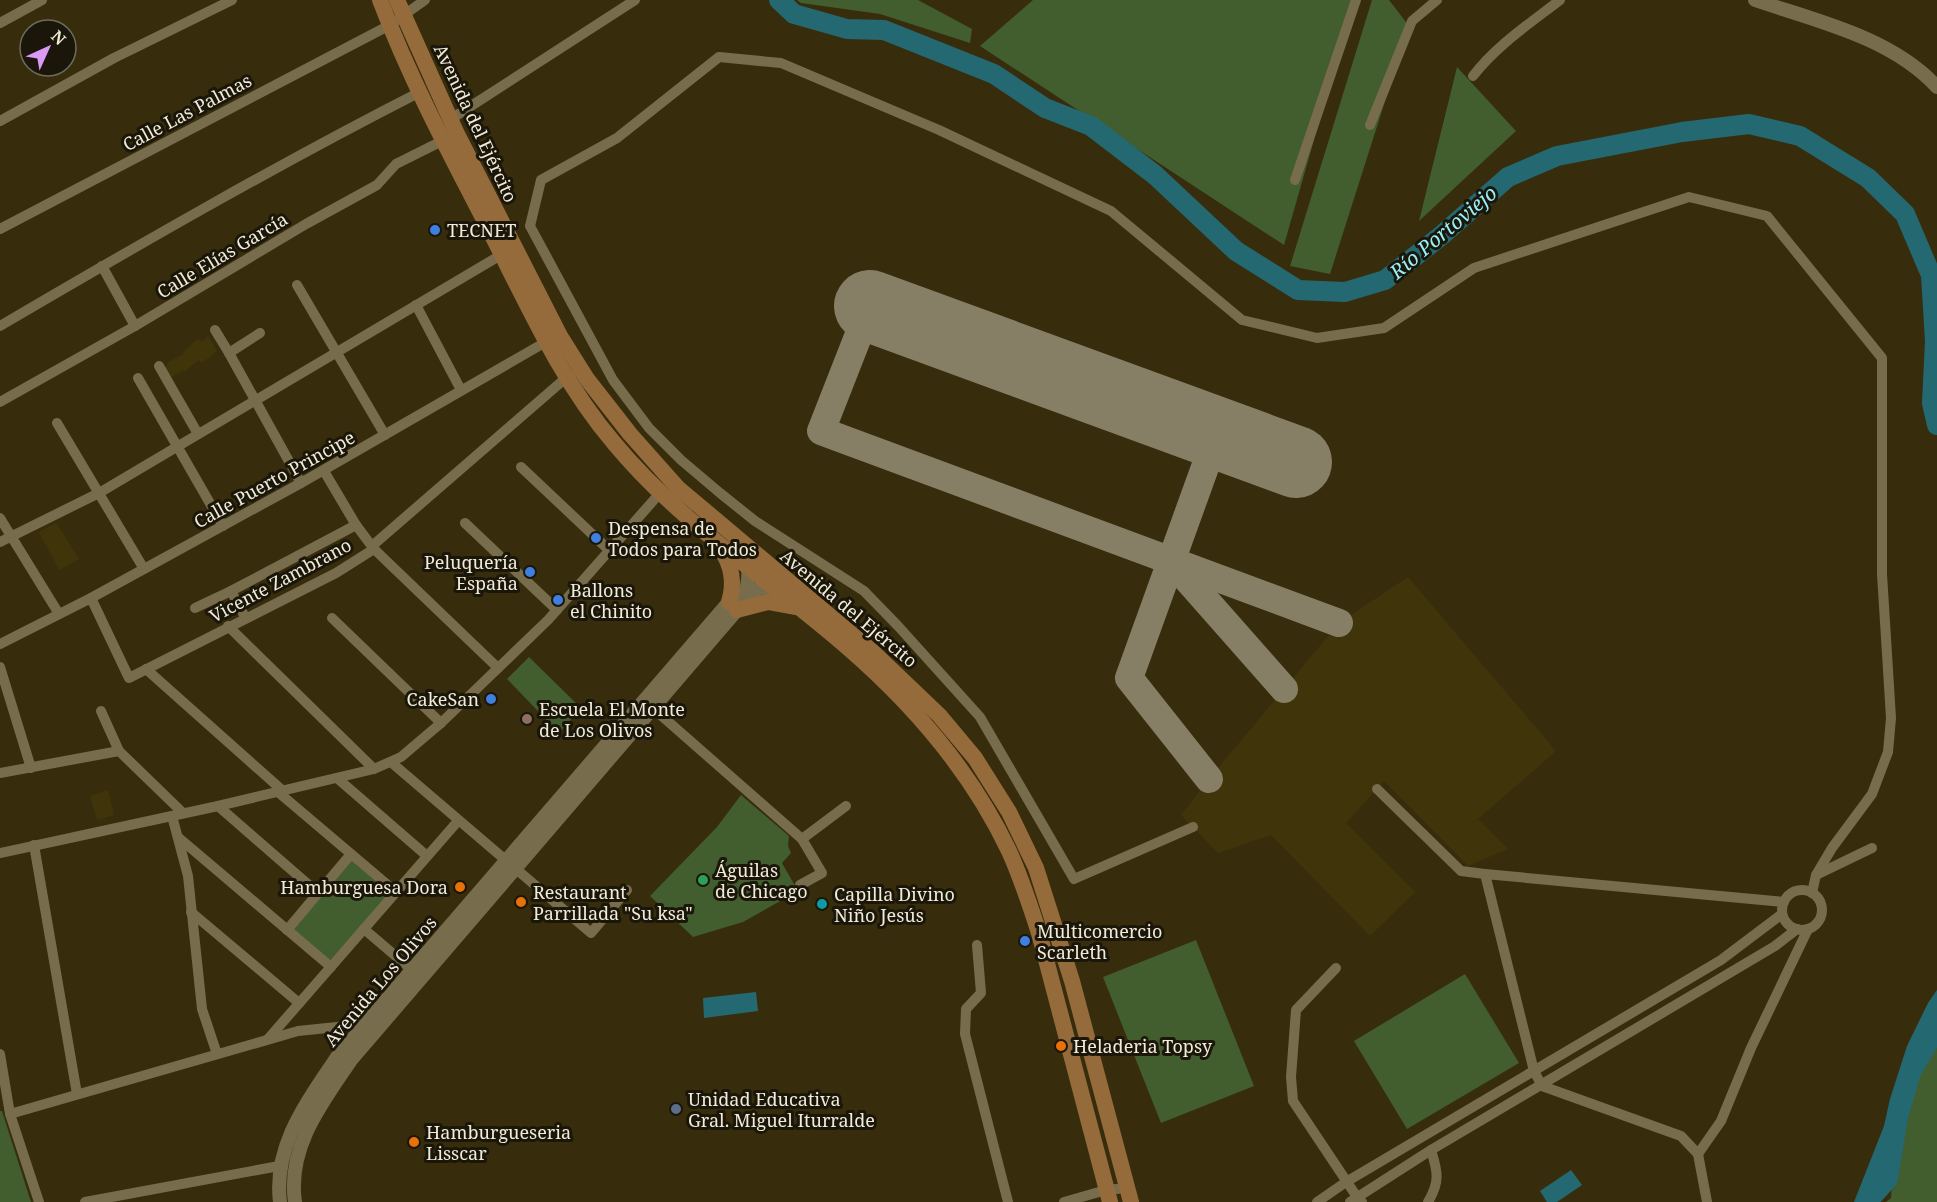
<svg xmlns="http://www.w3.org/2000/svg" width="1937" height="1202" viewBox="0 0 1937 1202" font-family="'Noto Serif',serif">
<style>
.built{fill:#40340a}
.green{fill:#425d2e}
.water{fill:#246971}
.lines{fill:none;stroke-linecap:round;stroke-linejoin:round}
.river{stroke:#246971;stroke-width:20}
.taxiway{stroke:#877f65;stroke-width:28}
.runway{stroke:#877f65;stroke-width:72}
.minor{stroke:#776d4c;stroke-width:10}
.tertiary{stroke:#776d4c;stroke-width:14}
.secondary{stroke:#966b3c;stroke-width:16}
.shop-dot{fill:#3f7fe0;stroke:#1a1609;stroke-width:2}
.education-dot{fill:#8d6e63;stroke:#1a1609;stroke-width:2}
.leisure-dot{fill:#2e9e5b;stroke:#1a1609;stroke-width:2}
.food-dot{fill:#e8710a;stroke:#1a1609;stroke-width:2}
.culture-dot{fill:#0f9aa8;stroke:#1a1609;stroke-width:2}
.service-dot{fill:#5c6f8a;stroke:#1a1609;stroke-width:2}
.labels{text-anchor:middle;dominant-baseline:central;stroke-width:6;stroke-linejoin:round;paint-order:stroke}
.street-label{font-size:18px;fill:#f1ebd9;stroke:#1a1609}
.poi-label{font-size:18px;fill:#f1ebd9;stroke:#1a1609;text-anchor:start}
.water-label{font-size:20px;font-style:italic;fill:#97f0fb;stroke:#1a1609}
</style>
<rect width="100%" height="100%" fill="#372d0d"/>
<!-- built -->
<g class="built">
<polygon points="208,336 217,351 202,363 199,360 184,372 183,370 167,380 161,370 168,364 168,362 184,354 183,352 198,339 202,342"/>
<polygon points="56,523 79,559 59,570 39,532"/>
<polygon points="1408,577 1556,751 1478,819 1508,849 1468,866 1384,781 1346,823 1415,892 1370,936 1271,835 1218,853 1181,815 1209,779 1339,623"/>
<polygon points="108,790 114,815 97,820 90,796"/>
</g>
<!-- green -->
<g class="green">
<polygon points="797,0 918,0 972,29 970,43 880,14 801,3"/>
<polygon points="1033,0 1354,0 1284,245 980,46"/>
<polygon points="1372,0 1389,0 1409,26 1330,274 1290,266"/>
<polygon points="1457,67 1516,131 1419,221"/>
<polygon points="529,657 581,708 559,733 507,679"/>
<polygon points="741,795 789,836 788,846 791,853 782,863 798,891 743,922 693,937 650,896 717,827"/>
<polygon points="351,860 390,893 330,960 293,930"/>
<polygon points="1196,940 1254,1086 1161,1123 1103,977"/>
<polygon points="1465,974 1519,1063 1407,1129 1354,1041"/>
<polygon points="1937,1041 1937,1202 1886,1202 1891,1198 1896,1121"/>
<polygon points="0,1111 2,1111 31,1202 0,1202"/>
</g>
<!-- water -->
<g class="water">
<polygon points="1937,990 1937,1031 1922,1047 1900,1097 1881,1162 1881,1174 1867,1202 1854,1202 1884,1126 1890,1099 1907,1046 1928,1003"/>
<polygon points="756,992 758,1011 704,1018 703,998"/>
<polygon points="1571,1170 1582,1185 1557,1202 1547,1202 1540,1191"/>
</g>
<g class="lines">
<!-- river -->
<g class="river">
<polyline points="779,0 794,14 847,29 884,30 994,74 1045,108 1091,126 1155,175 1236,251 1298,290 1345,292 1385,280 1442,235 1508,177 1557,156 1682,132 1749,124 1800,136 1868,178 1905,214 1931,275 1935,341 1932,403 1937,425"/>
<polyline points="1867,1202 1888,1179 1898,1117 1911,1072 1937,1028"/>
</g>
<!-- taxiway -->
<g class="taxiway">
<polyline points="870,306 821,431 1339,623"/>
<polyline points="1172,562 1284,689"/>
<polyline points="1209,779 1129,678 1217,434"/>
</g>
<!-- runway -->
<polyline class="runway" points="870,306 1296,462"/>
<!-- minor -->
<g class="minor">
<polyline points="0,23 42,0"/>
<path d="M 1473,76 C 1496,46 1529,24 1560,0"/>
<polyline points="451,119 635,0"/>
<polyline points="0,121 114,58 232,0"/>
<polyline points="1370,125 1412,21 1437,0"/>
<polyline points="1295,180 1356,0"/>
<polyline points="0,229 390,25 425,0"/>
<polyline points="102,266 135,326"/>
<polyline points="297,285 385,435"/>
<polyline points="416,305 461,390"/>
<path d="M 0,326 C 138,245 277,165 420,92"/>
<polyline points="215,330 229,353"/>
<polyline points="260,333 229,353 301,483"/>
<polyline points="159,366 198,434"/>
<polyline points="138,378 223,526"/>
<polyline points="0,402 135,326 306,224 377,185 396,164 448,138"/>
<polyline points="57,423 144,569"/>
<polyline points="521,467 610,551"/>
<polyline points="324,471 356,525 374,549 498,668"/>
<polyline points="0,518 59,614"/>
<polyline points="465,523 557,610"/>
<polyline points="0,542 99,493 506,252"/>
<polyline points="91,598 129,678 336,573 374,549 372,546 567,377 572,375"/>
<polyline points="195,608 231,591"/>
<polyline points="245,617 231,591 356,525"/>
<polyline points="332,618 441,723"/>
<polyline points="228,626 374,769"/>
<polyline points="0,644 91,598 301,483 551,339"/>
<polyline points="0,667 31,768"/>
<polyline points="146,669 283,791 278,792 396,892"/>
<polyline points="647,703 802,839"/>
<polyline points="101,711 119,751 183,813"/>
<polyline points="392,763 591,933 627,890"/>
<polyline points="0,773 119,751"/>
<polyline points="337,778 427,856"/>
<polyline points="1377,789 1461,871 1485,874"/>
<polyline points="218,806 318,893"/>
<polyline points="172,816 188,876 202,1009 217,1054"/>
<polyline points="1193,827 1074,879 980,717 898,626 864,591 755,521 720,493 681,460 649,428 613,380 530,226 541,180 617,138 719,57 781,63 939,130 1111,211 1242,320 1317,338 1384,328 1474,268 1689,197 1767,216 1882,358 1882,574 1891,718 1888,752 1872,794 1832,848 1816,875"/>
<polyline points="179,838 331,967"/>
<polyline points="34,845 77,1094"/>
<polyline points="0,853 218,806 374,769 401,757 441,723 548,620 660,493"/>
<polyline points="800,885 822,873 802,839 846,806"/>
<circle cx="1802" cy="910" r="20"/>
<polyline points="1812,893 1816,875 1872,848"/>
<polyline points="1784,902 1485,874 1534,1071 1542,1086 1681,1136 1698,1154 1721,1121 1751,1048 1808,929"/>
<polyline points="191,912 299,1003"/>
<polyline points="364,929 412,970"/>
<polyline points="287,930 351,854"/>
<polyline points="977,945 981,993 966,1009 965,1034 1008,1202"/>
<polyline points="1336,968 1296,1010 1291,1077 1293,1101 1357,1197 1362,1202"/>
<polyline points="268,1039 458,821"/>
<polyline points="0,1054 10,1114 39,1202"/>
<polyline points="10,1114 298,1031 366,1024"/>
<polyline points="1698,1154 1707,1202"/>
<polyline points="85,1202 279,1166"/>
<polyline points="1064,1202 1106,1190 1127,1188"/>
<polyline points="1317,1202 1346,1182 1721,960 1782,914"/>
<polyline points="1350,1202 1431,1150 1775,946 1797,929"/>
<path d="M 1428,1202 C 1440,1182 1438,1172 1431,1150"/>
</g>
<!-- tertiary -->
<g class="tertiary">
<path d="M 1755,0 C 1816,21 1891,37 1937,87"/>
<path d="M 280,1202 C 273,1145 308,1101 337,1057 L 729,602 L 761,588 L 777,587"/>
<path d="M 295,1202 C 287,1147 322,1103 351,1060 L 737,610 C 746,594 751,579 747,561"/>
</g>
<!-- secondary -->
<g class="secondary">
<path d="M 380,0 C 411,82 453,160 493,237 C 529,308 562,382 614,443 C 680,523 769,579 847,647 C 913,704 971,771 1009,851 C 1021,877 1030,905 1039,933 L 1110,1202"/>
<polyline points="397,0 457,134 560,336 587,379 630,434 678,488 873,652 939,715 975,758 1009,812 1036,868 1072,981 1131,1202"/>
<path d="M 720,548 C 732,565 735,583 729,602"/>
<polyline points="737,610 768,602 795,607"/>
</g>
</g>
<!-- markers -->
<g class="shop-dot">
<circle cx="435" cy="230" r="6"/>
<circle cx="596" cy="538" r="6"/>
<circle cx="530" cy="572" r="6"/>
<circle cx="558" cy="600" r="6"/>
<circle cx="491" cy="699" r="6"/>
<circle cx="1025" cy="941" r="6"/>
</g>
<circle class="education-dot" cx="527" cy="719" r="6"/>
<circle class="leisure-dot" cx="703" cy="880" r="6"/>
<g class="food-dot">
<circle cx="460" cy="887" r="6"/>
<circle cx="521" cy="902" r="6"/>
<circle cx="1061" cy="1046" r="6"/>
<circle cx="414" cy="1142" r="6"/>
</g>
<circle class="culture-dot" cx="822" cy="904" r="6"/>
<circle class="service-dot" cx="676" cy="1109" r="6"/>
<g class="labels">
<!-- street labels -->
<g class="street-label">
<text transform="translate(187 112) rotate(-28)">Calle Las Palmas</text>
<text transform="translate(476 123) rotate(65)">Avenida del Ejército</text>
<text transform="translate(222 255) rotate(-31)">Calle Elías García</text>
<text transform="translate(274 479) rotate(-29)">Calle Puerto Principe</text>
<text transform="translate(280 580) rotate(-28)">Vicente Zambrano</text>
<text transform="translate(849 608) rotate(40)">Avenida del Ejército</text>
<text transform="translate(380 981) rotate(-50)">Avenida Los Olivos</text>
</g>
<!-- poi labels -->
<g class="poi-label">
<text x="447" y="230">TECNET</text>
<text x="608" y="528">Despensa de<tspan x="608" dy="21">Todos para Todos</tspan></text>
<text x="518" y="562" text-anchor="end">Peluquería<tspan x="518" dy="21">España</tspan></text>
<text x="570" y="590">Ballons<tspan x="570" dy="21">el Chinito</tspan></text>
<text x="479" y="699" text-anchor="end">CakeSan</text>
<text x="539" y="709">Escuela El Monte<tspan x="539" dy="21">de Los Olivos</tspan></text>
<text x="715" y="870">Águilas<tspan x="715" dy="21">de Chicago</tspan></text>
<text x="448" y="887" text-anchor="end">Hamburguesa Dora</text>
<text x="533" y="892">Restaurant<tspan x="533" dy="21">Parrillada "Su ksa"</tspan></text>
<text x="834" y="894">Capilla Divino<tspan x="834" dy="21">Niño Jesús</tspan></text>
<text x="1037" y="931">Multicomercio<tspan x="1037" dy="21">Scarleth</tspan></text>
<text x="1073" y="1046">Heladeria Topsy</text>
<text x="688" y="1099">Unidad Educativa<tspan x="688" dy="21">Gral. Miguel Iturralde</tspan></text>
<text x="426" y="1132">Hamburgueseria<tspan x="426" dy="21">Lisscar</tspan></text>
</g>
<!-- water labels -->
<g class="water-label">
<text transform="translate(1443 232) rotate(-40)">Río Portoviejo</text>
</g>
</g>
<!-- north arrow -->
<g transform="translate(48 48) rotate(45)"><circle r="28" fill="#1a1609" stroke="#706b5c" stroke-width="1.5"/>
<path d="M0-4.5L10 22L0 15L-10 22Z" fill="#da9af6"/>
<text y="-9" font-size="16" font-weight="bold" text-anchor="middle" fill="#f1ebd9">N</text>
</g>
</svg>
